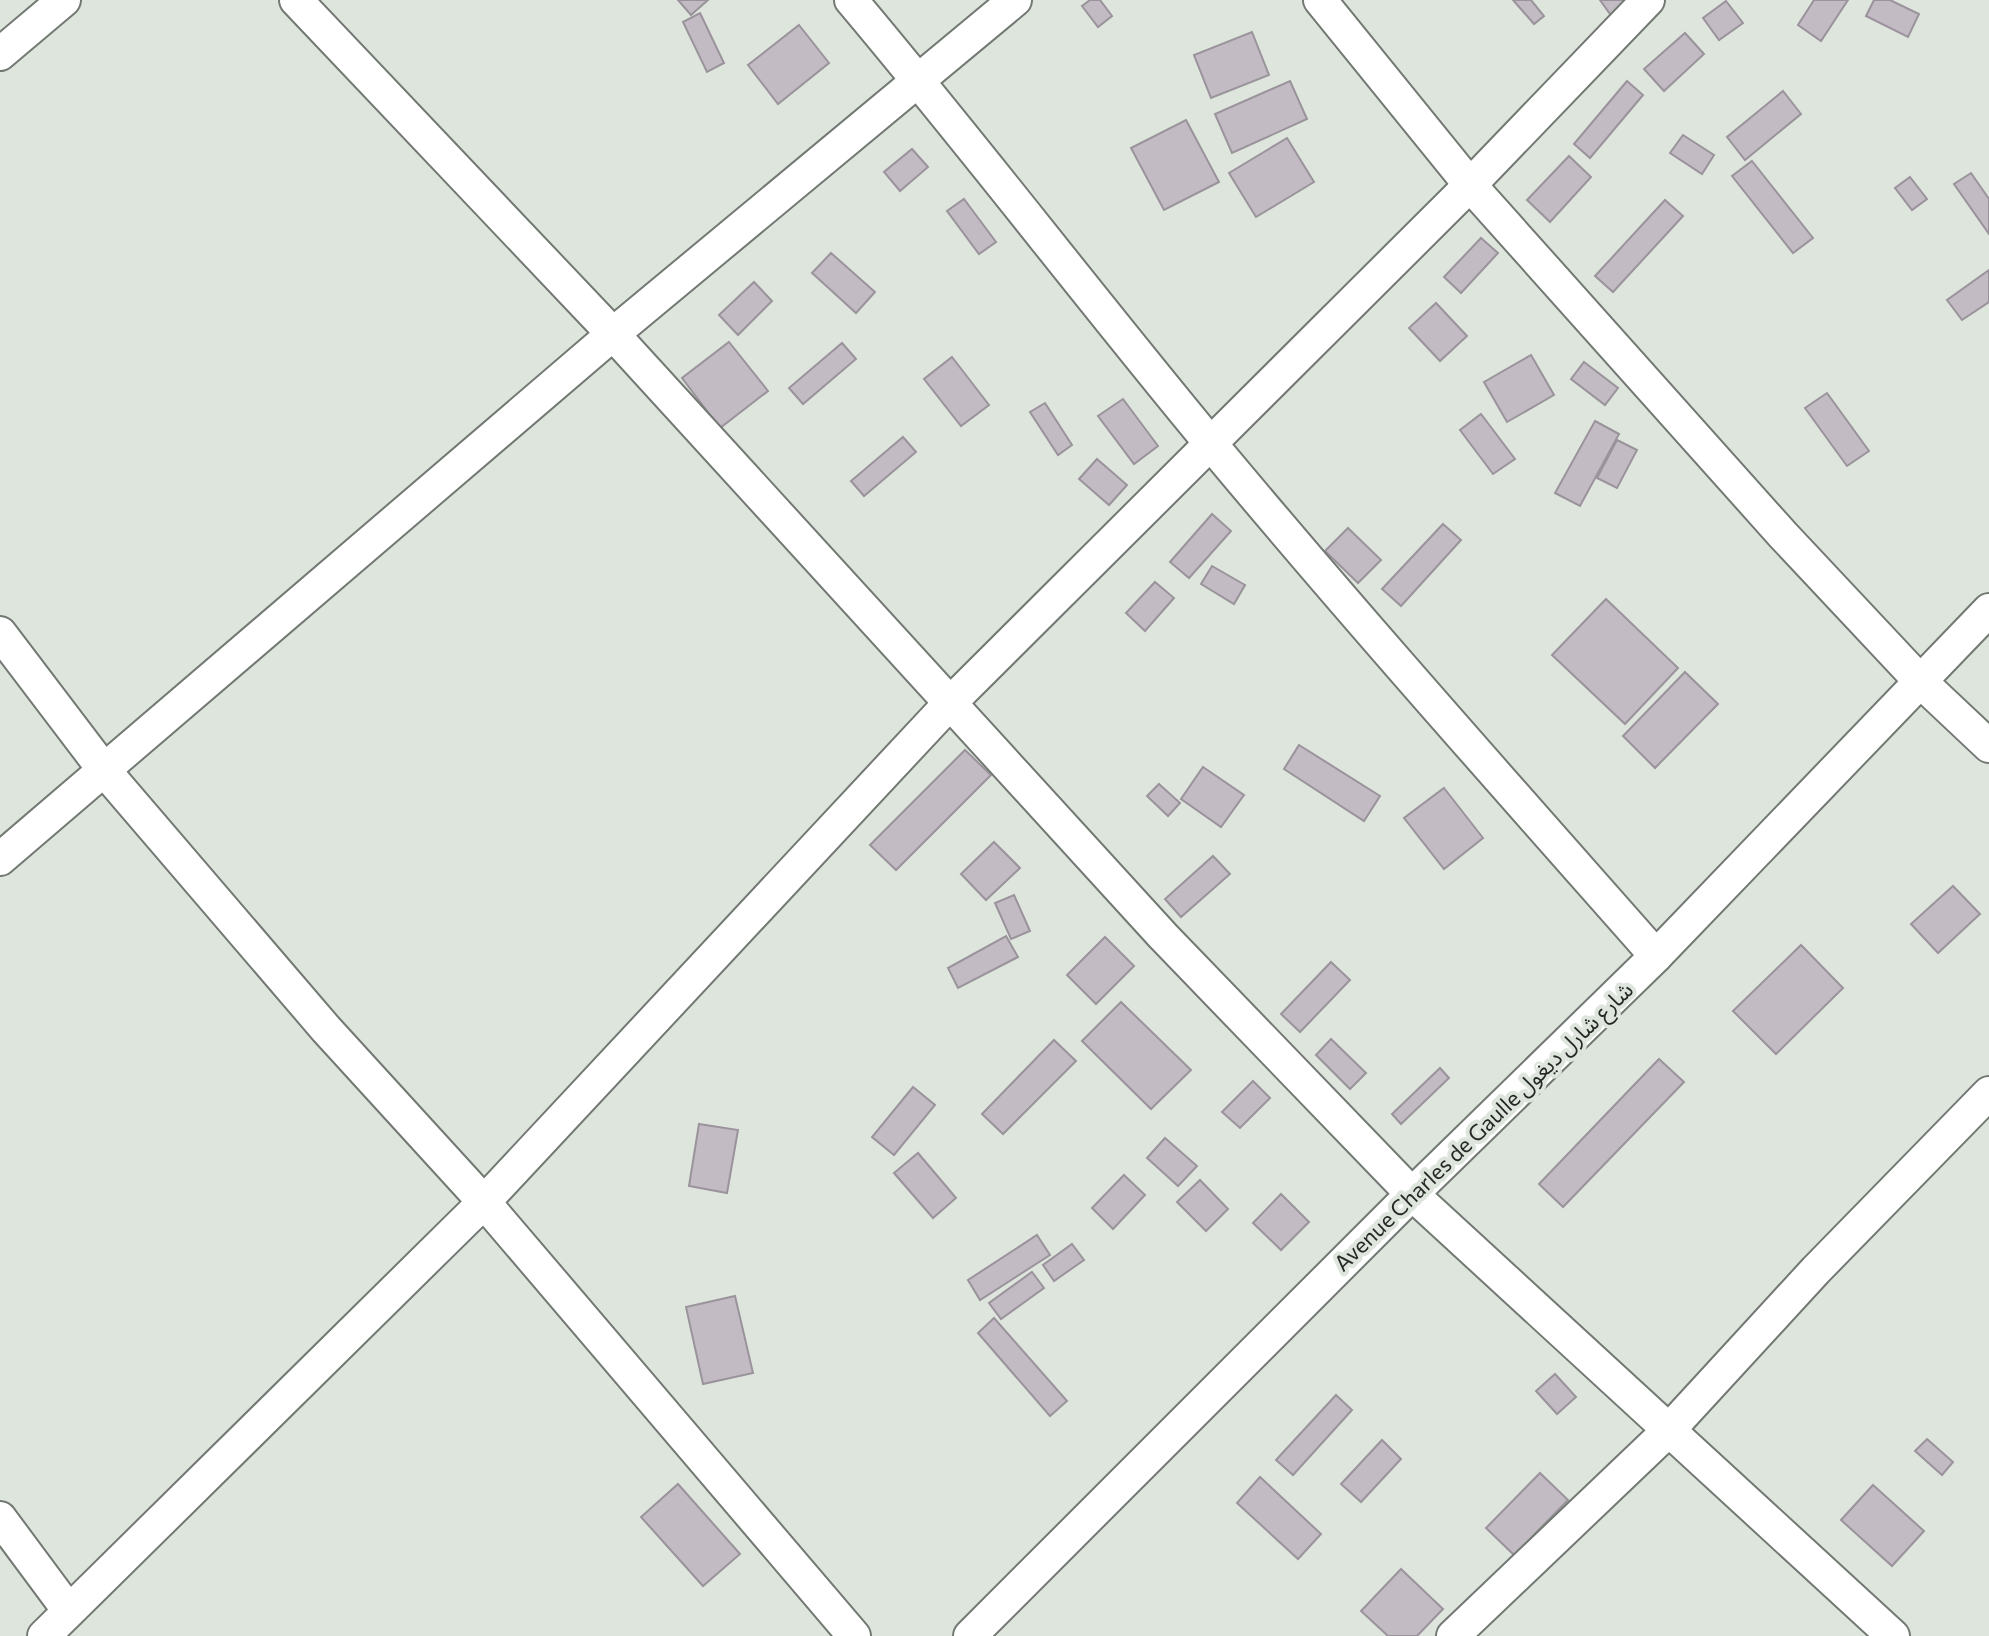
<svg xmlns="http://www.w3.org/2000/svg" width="1989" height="1636" viewBox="0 0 1989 1636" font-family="Commissioner,'Noto Sans Arabic',sans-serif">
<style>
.building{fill:#c2bbc3;stroke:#9a939b;stroke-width:2}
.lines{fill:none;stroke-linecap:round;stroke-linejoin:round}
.minor-casing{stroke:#727972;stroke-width:36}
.minor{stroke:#fff;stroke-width:32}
.labels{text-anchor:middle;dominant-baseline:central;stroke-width:8;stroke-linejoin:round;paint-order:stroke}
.street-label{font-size:22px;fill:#262825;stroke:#dee5dd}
</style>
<rect width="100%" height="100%" fill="#dee5dd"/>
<!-- building -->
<g class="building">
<polygon points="678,0 708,0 691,15"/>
<polygon points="1090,0 1100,0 1112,16 1098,27 1082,6"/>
<polygon points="1513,0 1531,0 1544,16 1534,24"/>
<polygon points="1600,0 1625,0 1631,7 1615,21"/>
<polygon points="1814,0 1848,0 1821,41 1798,25"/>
<polygon points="1874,0 1890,0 1919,14 1908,37 1866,16"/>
<polygon points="1726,1 1743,23 1719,40 1703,18"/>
<polygon points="700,13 724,63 707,72 683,22"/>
<polygon points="799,25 829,63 778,104 748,65"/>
<polygon points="1252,32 1269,75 1211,98 1194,55"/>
<polygon points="1685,33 1704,54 1664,91 1644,69"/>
<polygon points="1290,81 1307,119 1232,153 1215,114"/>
<polygon points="1627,81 1643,95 1590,158 1574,144"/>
<polygon points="1783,91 1801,114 1745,160 1727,137"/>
<polygon points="1186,120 1219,182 1164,210 1131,148"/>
<polygon points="1683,135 1714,155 1702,174 1670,153"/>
<polygon points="1287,138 1314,182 1256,217 1229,173"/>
<polygon points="912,149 928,167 900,191 884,172"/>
<polygon points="1569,156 1591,177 1550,222 1527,200"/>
<polygon points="1752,161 1813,238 1793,253 1732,176"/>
<polygon points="1971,173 1989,199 1989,234 1954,184"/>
<polygon points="1910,177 1927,199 1912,210 1895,188"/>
<polygon points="964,199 996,242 979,254 947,211"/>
<polygon points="1665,200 1683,216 1613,292 1595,276"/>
<polygon points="1481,238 1498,253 1461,293 1444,277"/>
<polygon points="831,253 875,292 856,313 812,273"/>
<polygon points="1989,270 1989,302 1962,320 1947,300"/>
<polygon points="754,282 772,301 738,335 719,315"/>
<polygon points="1436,303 1467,336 1440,361 1409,328"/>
<polygon points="729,342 768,391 720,428 682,378"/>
<polygon points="842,343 856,359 803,404 789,388"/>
<polygon points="1531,355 1554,395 1507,422 1484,382"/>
<polygon points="952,357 989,405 961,426 924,379"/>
<polygon points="1584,362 1618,388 1605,405 1571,379"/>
<polygon points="1827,393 1869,451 1847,466 1805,408"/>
<polygon points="1123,399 1158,446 1134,464 1098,416"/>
<polygon points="1045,403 1072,445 1058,455 1030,412"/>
<polygon points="1481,414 1515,459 1493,474 1460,430"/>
<polygon points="1595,421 1619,434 1580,506 1555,493"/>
<polygon points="903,437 916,452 864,496 851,481"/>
<polygon points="1617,440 1637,450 1617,488 1597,478"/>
<polygon points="1097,459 1127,485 1109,505 1079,479"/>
<polygon points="1212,514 1231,531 1189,578 1170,562"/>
<polygon points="1443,524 1461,540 1401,606 1382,589"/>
<polygon points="1348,528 1381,560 1358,583 1325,551"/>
<polygon points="1212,566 1245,585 1234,604 1201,584"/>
<polygon points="1155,582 1174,598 1145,631 1126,613"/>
<polygon points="1606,599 1678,668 1625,724 1552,655"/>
<polygon points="1685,672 1718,704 1655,768 1623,736"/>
<polygon points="1299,745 1380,796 1364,821 1284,769"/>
<polygon points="965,750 991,775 896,870 870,845"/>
<polygon points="1203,767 1244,795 1221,827 1181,799"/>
<polygon points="1159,784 1180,803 1168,816 1147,796"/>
<polygon points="1444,788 1483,838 1444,869 1404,818"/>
<polygon points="994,842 1020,868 986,900 961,874"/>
<polygon points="1213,856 1230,874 1181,917 1165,899"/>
<polygon points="1953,886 1980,914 1938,953 1911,924"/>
<polygon points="1014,895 1030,931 1011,939 995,903"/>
<polygon points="1006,936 1018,957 958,988 948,968"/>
<polygon points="1105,937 1134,966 1096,1004 1067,975"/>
<polygon points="1801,945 1843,988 1776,1054 1733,1011"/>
<polygon points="1331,962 1350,980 1300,1032 1281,1014"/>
<polygon points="1121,1002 1191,1070 1151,1109 1082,1041"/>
<polygon points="1331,1039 1366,1073 1350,1089 1316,1055"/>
<polygon points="1054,1040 1076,1061 1003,1134 982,1114"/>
<polygon points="1659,1059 1684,1082 1563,1207 1539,1184"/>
<polygon points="1440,1068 1449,1078 1401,1124 1392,1114"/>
<polygon points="1253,1081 1270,1098 1240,1128 1222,1112"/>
<polygon points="913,1087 935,1105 894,1155 872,1137"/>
<polygon points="699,1124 738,1130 727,1193 689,1186"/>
<polygon points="1165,1138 1197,1166 1178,1186 1147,1158"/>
<polygon points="918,1153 956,1198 933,1218 894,1173"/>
<polygon points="1124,1175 1145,1195 1113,1229 1092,1208"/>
<polygon points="1200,1180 1228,1209 1206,1231 1177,1202"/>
<polygon points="1281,1194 1309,1222 1281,1250 1253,1223"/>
<polygon points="1037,1235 1050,1255 980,1300 968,1280"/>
<polygon points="1072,1244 1084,1260 1054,1281 1043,1265"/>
<polygon points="1032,1272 1044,1288 1001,1319 989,1303"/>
<polygon points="735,1296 753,1373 703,1384 686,1307"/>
<polygon points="994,1318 1067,1401 1050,1416 978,1333"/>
<polygon points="1555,1374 1576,1397 1557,1414 1536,1391"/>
<polygon points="1336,1395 1352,1410 1293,1475 1276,1460"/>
<polygon points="1927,1439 1953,1462 1942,1475 1915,1451"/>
<polygon points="1382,1440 1401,1459 1361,1502 1341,1484"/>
<polygon points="1540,1473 1568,1500 1514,1555 1486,1528"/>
<polygon points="1260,1477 1321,1534 1298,1559 1237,1503"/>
<polygon points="678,1484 740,1554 703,1586 641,1517"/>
<polygon points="1873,1485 1924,1531 1892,1566 1841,1520"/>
<polygon points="1401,1569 1443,1609 1417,1636 1388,1636 1361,1611"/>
</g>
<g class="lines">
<defs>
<g id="minor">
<polyline points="296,0 613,334 1163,936 1412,1194 1893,1636"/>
<path d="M 851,0 C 974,146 1089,297 1211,444 C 1356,618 1506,786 1656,956"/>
<polyline points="1320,0 1470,185 1783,535 1920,681 1989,746"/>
<polyline points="0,54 64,0"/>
<polyline points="0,633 104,770 326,1029 484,1202 854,1636"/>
<polyline points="0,859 613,334 1015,0"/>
<polyline points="0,1518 69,1611"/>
<polyline points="44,1636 484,1202 950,703 1470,185 1648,0"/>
<polyline points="970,1636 1412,1194 1656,956 1989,610"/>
<polyline points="1453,1636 1668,1431 1816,1270 1989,1093"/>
</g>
</defs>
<!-- minor casing -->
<use href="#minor" class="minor-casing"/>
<!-- minor -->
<use href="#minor" class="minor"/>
</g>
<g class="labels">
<!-- street labels -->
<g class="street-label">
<text transform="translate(1483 1126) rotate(-44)">Avenue Charles de Gaulle شارع شارل ديغول</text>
</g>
</g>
</svg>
